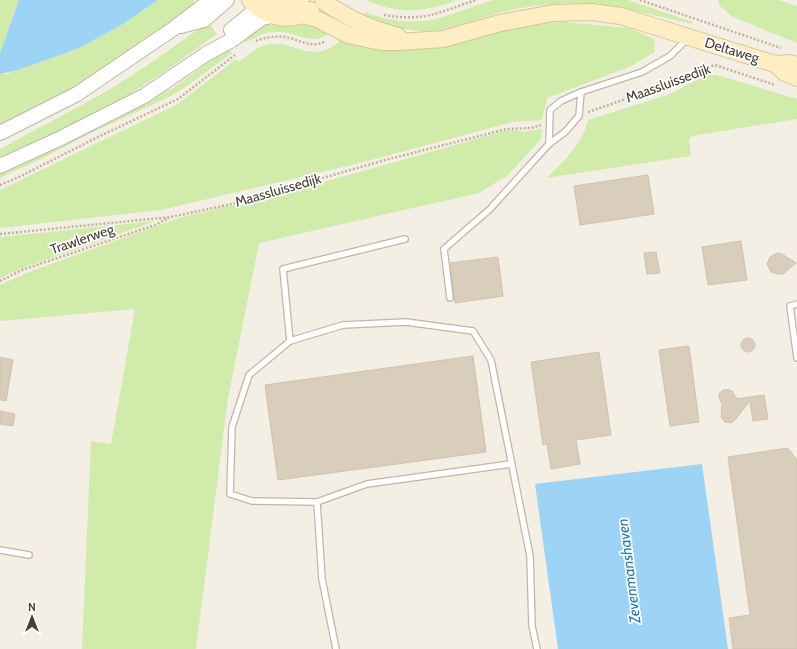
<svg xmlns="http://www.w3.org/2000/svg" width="797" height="649" viewBox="0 0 797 649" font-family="Cabin,sans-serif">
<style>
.green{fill:#d1ebab}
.water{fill:#9dd4f5}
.building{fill:#d9cdbc;stroke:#d1c1ac}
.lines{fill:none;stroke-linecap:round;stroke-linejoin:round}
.service-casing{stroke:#c0b6a7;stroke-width:8}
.tertiary-casing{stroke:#c0b6a7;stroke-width:16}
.secondary-casing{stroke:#dac493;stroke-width:18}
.path{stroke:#c2b197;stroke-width:2.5;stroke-dasharray:2 2;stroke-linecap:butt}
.service{stroke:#fff;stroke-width:5.5}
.tertiary{stroke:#fff;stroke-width:14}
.secondary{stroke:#ffeec4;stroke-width:16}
.labels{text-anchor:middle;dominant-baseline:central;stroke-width:3.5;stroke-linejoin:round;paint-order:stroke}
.street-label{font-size:14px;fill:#473f34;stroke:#fff}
.water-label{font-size:15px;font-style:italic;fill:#257bb2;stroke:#fff}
</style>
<rect width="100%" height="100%" fill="#f4efe5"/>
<!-- green -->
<g class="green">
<polygon points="0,0 19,0 0,53"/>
<polygon points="158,0 195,0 193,2 196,6 67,95 0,129 0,74 6,74 79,48 123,24"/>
<path d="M 366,0 L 458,0 C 425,12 398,15 366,0 Z"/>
<path d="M 493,0 L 628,0 L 693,22 L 691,24 C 644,13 600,0 551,4 C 529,6 507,10 486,17 C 465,23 446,31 424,31 C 402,31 383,24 362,18 L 365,12 C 390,22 417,25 443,17 C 460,12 476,5 493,0 Z"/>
<polygon points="718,0 778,0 797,6 797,43 733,17 720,6"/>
<path d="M 208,22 L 217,34 L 164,72 L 113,105 L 0,160 L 0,149 C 36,129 72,111 107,91 C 142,70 175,46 208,22 Z"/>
<path d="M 563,22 L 629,28 L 654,39 L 655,52 L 629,67 L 547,98 L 542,120 L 513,122 L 360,163 L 161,210 L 0,228 L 0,190 L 178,104 L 236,59 L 239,62 C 246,57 254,50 262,46 C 292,35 311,70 343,38 L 388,49 L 407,50 L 430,48 L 452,44 L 486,34 L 531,24 Z"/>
<path d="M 302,23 L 330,31 C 316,48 298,33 281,32 C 276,32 270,32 265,33 C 257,36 248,44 239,42 L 260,26 L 265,25 L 274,24 L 283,25 Z"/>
<polygon points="228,48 232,53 187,86 171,96 93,132 45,157 0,178 0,172 105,120 172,89"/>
<path d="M 709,75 L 717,75 L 797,99 L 797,119 L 692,136 L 689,140 L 691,156 L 546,178 C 564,162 582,144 588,120 L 670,94 L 703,77 Z"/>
<polygon points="540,129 542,130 541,138 535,146 508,175 479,193 259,243 228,398 196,649 82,649 91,441 111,444 135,309 0,321 0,285 29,272 179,218 320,183 505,131 513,130 524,132"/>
<polygon points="156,221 20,269 0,278 0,237"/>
</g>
<!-- water -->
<g class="water">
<polygon points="19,0 158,0 123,24 79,48 18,70 0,74 0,53"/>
<polygon points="702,464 728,649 558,649 535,484"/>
</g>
<!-- building -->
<g class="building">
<polygon points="648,175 654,214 580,225 574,186"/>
<polygon points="741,241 747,280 708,285 702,247"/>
<polygon points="656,252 660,273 647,274 644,253"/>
<polygon points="777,253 782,254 796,263 783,274 778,274 771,272 767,264 770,257"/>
<polygon points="498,257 503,296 455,303 450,263"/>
<circle cx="748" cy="345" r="7"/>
<polygon points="689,346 699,422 670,426 659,350"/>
<polygon points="599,352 611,435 576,440 580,464 551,469 547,444 543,445 531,362"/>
<polygon points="473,356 486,452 278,480 265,385"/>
<polygon points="0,357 13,360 6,401 0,400"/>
<polygon points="723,390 729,390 732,391 737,399 764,395 768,419 753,421 750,401 734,421 731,423 725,422 721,417 722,404 719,397 719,394"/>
<polygon points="0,411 15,414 13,426 0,424"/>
<polygon points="788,448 797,460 797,649 733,649 729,618 750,615 728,457"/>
</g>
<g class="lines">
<defs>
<g id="service">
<polyline points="549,144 550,110 561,101 581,92 642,72 670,56 687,39"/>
<polyline points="450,298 444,249 490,209 549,144 565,132 579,116 581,92"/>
<polyline points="797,304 790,306 797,358"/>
<polyline points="290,341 283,269 405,239"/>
<polyline points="317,502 367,484 511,464"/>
<polyline points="0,550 29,555"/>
<polyline points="336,649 322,579 317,502 252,501 230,494 232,427 249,375 290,341 343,325 406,322 473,331 491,360 530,556 532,626 537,649"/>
</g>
<g id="tertiary">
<polyline points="181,26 204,20 227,0"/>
<polyline points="231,30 258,8"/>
<polyline points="0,133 77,94 173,29 211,0"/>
<polyline points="0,166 61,138 144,96 206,54 232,40 262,18 271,16"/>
</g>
<g id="secondary">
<path d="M 250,0 C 266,18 290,24 311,10"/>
<path d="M 323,0 L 327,4 C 352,20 369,28 398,36"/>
<path d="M 258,8 C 272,0 283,9 301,0"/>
<polyline points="302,15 317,19 348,35 381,42 399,42 443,39 500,23 553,13 591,12 621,16 775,64 789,63 797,65"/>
<polyline points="775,64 785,73 797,78"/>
</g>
</defs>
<!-- service casing -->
<use href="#service" class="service-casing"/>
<!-- tertiary casing -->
<use href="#tertiary" class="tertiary-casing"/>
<!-- secondary casing -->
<use href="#secondary" class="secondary-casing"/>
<!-- path -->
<g class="path">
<polyline points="640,0 781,48"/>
<path d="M 384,15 C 426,22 439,12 476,0"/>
<path d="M 256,41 C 266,37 279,35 290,38 C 303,42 313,48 326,41"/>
<polyline points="588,112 687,78 702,69 715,65 775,85"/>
<polyline points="0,185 17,178 98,137 178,99 235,55"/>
<polyline points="0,234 171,217 236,203 385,160 507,129 531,128 541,125"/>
<polyline points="0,281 22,270 155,225 169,218"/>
</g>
<!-- service -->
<use href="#service" class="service"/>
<!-- tertiary -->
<use href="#tertiary" class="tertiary"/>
<!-- secondary -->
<use href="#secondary" class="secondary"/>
</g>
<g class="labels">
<!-- street labels -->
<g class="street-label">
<text transform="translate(732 50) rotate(17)">Deltaweg</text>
<text transform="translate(668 83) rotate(-20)">Maassluissedijk</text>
<text transform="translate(278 190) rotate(-16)">Maassluissedijk</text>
<text transform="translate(82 239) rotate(-19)">Trawlerweg</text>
</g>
<!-- water labels -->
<g class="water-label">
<text transform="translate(629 571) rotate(-97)">Zevenmanshaven</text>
</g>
</g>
<!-- north arrow -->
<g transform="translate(32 617)" stroke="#ffffff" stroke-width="3" paint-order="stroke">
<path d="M0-3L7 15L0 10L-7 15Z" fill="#473f34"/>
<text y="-6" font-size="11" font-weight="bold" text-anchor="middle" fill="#473f34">N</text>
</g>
</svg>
